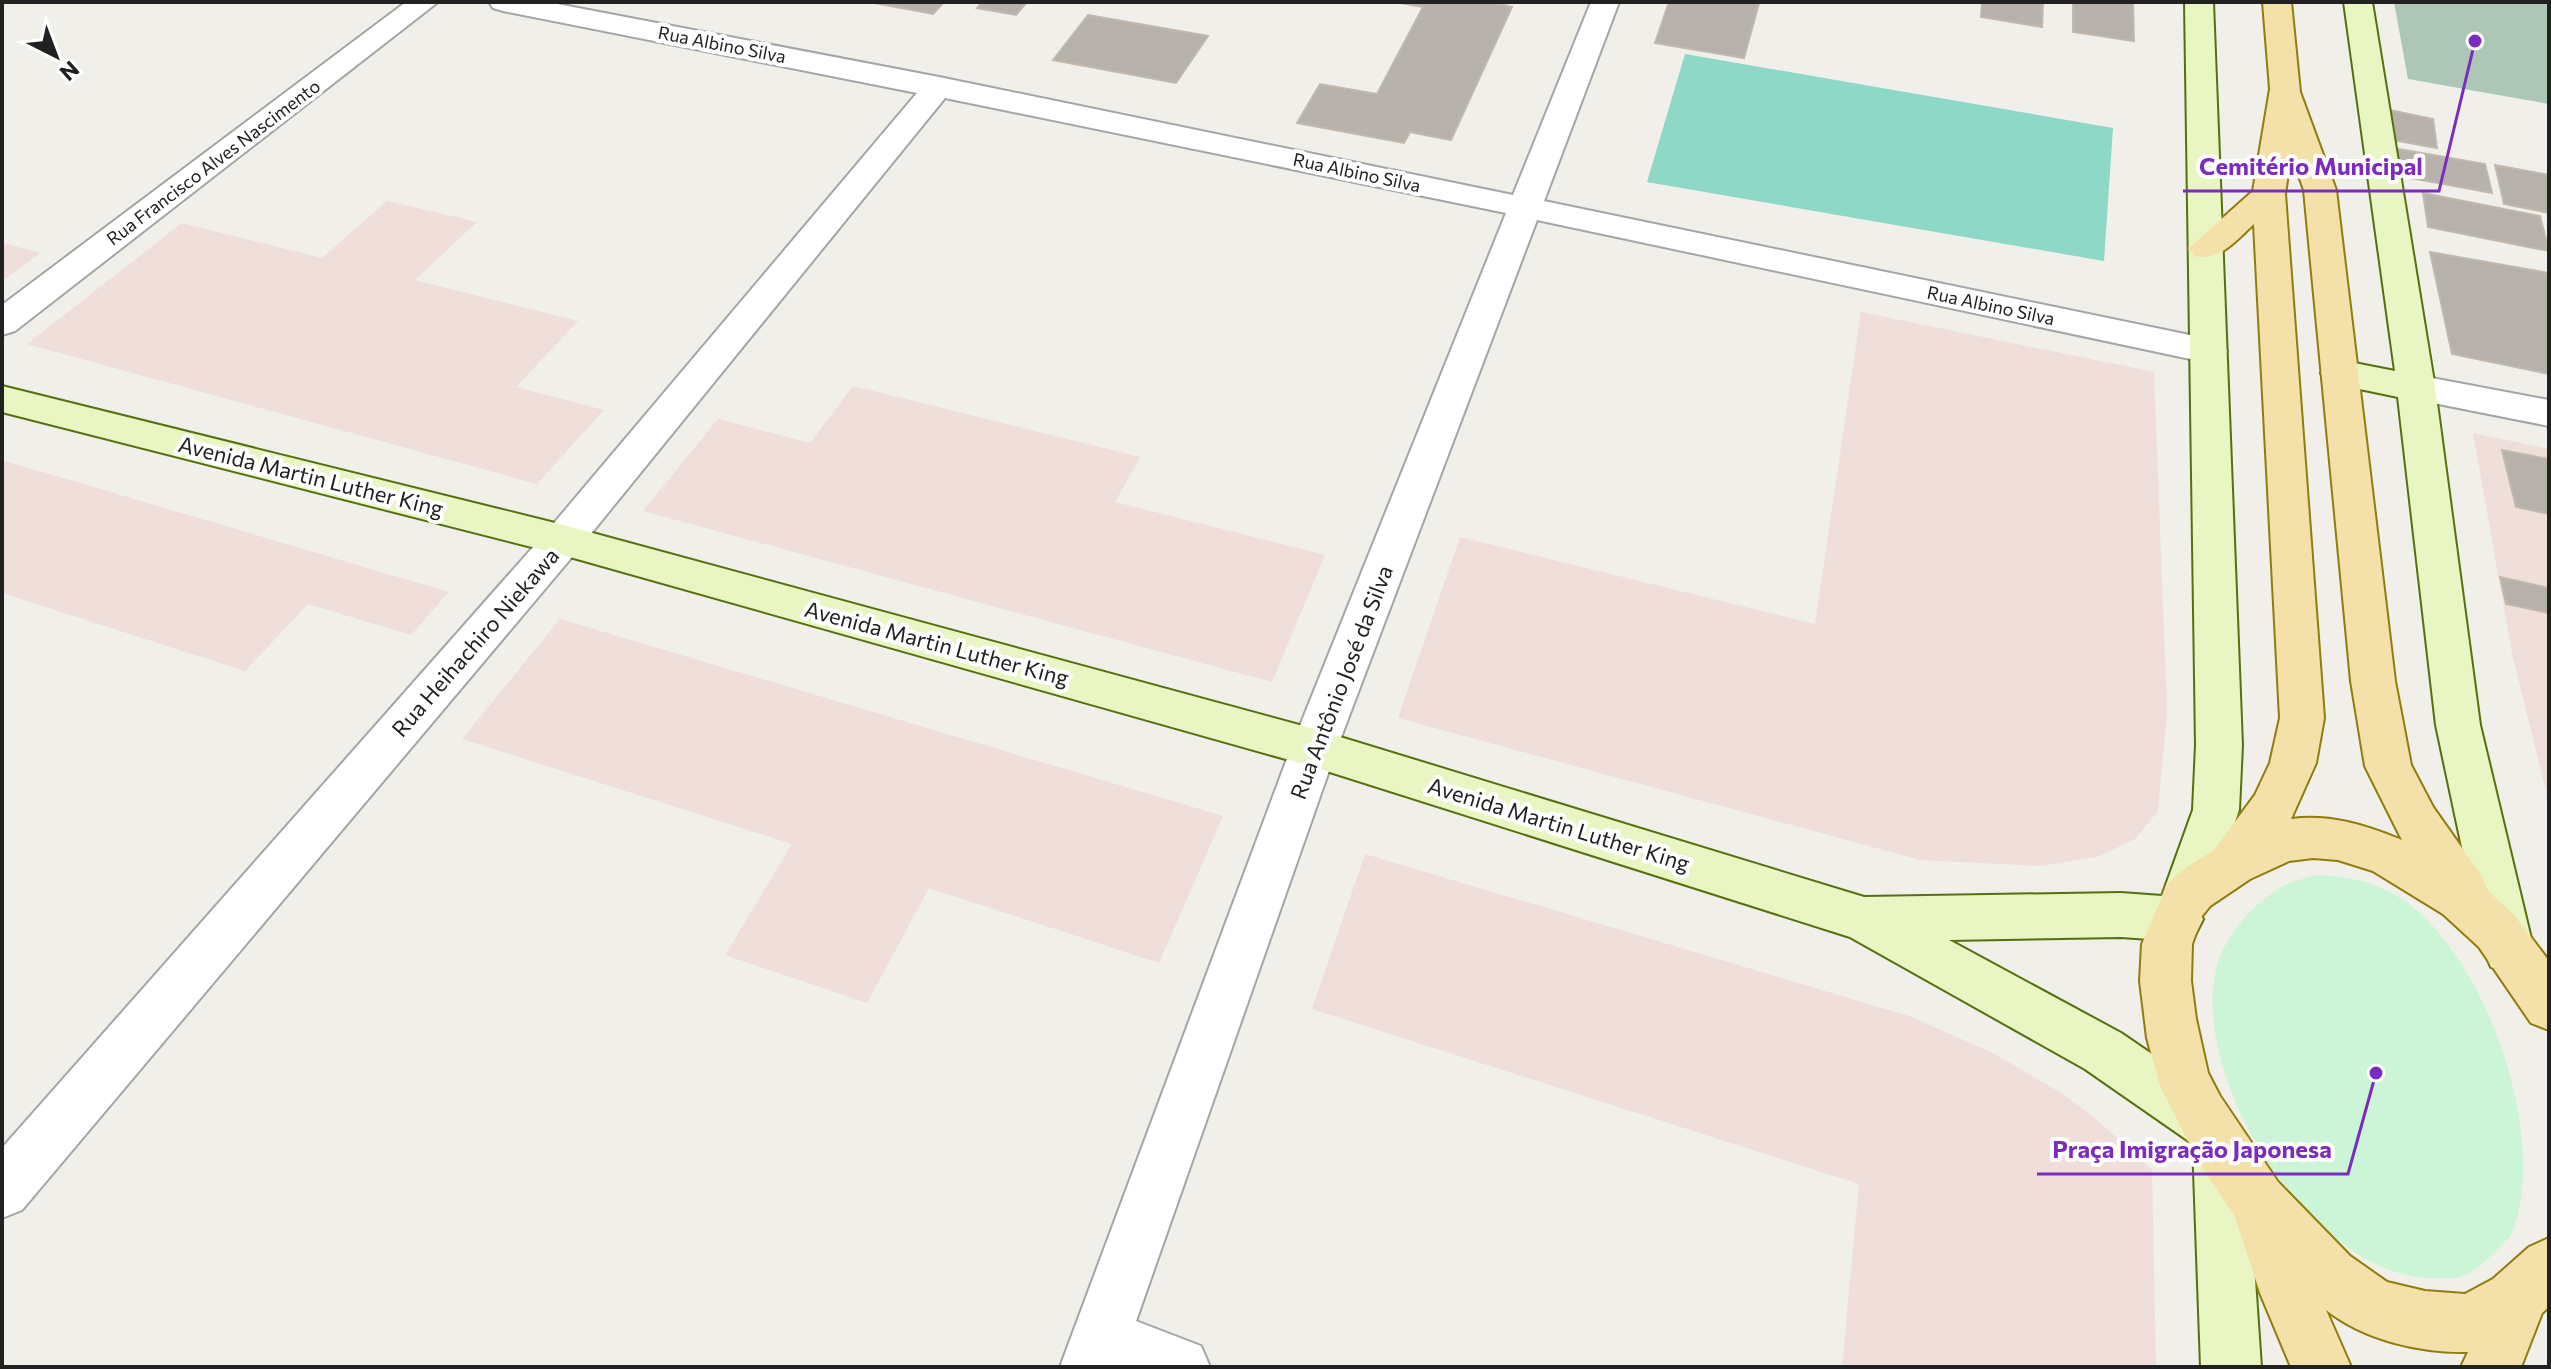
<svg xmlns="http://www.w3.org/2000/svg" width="2551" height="1369" viewBox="0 0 2551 1369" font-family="Commissioner,sans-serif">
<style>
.commercial{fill:#efdeda}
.cemetery{fill:#acc7b5}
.park{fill:#cbf5d6}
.pitch{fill:#8ed8c8}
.building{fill:#b6b2ab;stroke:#c1b9ac;stroke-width:2}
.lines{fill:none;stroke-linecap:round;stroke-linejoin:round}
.street-casing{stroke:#a5a5a5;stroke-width:4}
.secondary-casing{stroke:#55710f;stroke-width:4}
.primary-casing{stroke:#917c0e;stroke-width:4}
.street{fill:#fff;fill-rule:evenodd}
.secondary{fill:#e9f5c2;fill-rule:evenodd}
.primary{fill:#f4e1aa;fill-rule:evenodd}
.labels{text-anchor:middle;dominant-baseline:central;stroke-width:8;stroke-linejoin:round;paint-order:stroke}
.far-street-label{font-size:18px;fill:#212121;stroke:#fff}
.street-label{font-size:22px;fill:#212121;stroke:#fff}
.leader{fill:none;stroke:#7b2cbf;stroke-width:3}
.callout-dot{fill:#7b2cbf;stroke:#fff;stroke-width:3}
.callout-label{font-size:24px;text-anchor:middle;font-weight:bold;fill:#7b2cbf;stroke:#fff;stroke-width:8;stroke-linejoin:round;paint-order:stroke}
</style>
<rect width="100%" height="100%" fill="#f0efe9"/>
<!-- commercial -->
<g class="commercial">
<polygon points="387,201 477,222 415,280 578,321 516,387 604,410 537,484 27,344 182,223 322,258"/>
<polygon points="2,243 40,253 2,281"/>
<polygon points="1861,312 2154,372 2167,711 2158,811 2135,839 2097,857 2040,866 1920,860 1398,718 1460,537 1815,624"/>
<polygon points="853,386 1140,457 1115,502 1325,555 1272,682 643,511 718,419 810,443"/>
<polygon points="2473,433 2549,449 2549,804 2512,653"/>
<polygon points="2,460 449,592 411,635 308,604 245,671 2,593"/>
<polygon points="560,619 1223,816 1159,963 929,888 867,1003 725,955 792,844 462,739"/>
<polygon points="1365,854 1909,1016 1993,1053 2061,1093 2094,1117 2152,1170 2156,1367 1842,1367 1859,1184 1312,1009"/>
</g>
<!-- cemetery -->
<polygon class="cemetery" points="2394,2 2549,2 2549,104 2408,79"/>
<!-- park -->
<path class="park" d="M 2317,875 C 2347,876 2377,882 2403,900 C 2487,956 2551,1143 2511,1235 C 2498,1249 2479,1271 2460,1277 C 2454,1279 2443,1278 2436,1278 C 2315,1282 2190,1080 2216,970 C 2223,937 2254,903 2283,886 C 2293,881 2306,878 2317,875 Z"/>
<!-- pitch -->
<polygon class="pitch" points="1685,54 2113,128 2104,261 1647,182"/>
<!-- building -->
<g class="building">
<polygon points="869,2 944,2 933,14"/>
<polygon points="982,2 1027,2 1016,15 977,8"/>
<polygon points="1394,2 1490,2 1512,7 1451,140 1410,132 1404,143 1297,123 1320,84 1377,94 1423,7"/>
<polygon points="1669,2 1759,3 1744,58 1655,43"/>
<polygon points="1982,2 2043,2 2042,27 1981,17"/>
<polygon points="2073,2 2133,2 2134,41 2073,32"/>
<polygon points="1088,15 1208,36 1176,83 1053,60"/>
<polygon points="2385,109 2433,119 2437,148 2387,139"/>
<polygon points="2393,148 2485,164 2492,193 2399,176"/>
<polygon points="2495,165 2549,175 2549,213 2504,204"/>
<polygon points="2423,193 2540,216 2549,251 2428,227"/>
<polygon points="2430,252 2549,273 2549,374 2452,354"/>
<polygon points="2502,450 2549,459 2549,514 2516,507"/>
<polygon points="2500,577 2549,588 2549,613 2506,604"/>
</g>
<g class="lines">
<defs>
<g id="street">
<polygon points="406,2 438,2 15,331 2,335 2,305"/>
<polygon points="489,2 547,2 939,77 1513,195 1591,2 1619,2 1544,201 2209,339 2222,342 2227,351 2222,360 2209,363 1537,220 1337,748 1136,1321 1201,1346 1210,1367 1060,1367 1291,748 1506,213 945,98 577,551 22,1210 2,1218 2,1148 549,529 917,93 503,11 493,8"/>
<polygon points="2416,375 2549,400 2549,426 2403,397 2397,388 2403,379"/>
</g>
<g id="secondary">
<polygon points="2185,2 2213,2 2242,745 2239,810 2210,897 2200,914 2203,919 2195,935 2178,941 2121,937 1949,940 2121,1033 2225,1104 2232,1126 2238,1129 2246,1148 2261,1367 2201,1367 2193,1144 2085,1069 1850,937 1314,767 563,555 2,412 2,386 563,525 1314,729 1864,897 2121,893 2162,896 2193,810 2196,745"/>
<polygon points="2344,2 2372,2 2435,388 2480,725 2534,951 2527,967 2509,974 2491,967 2484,951 2436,725 2398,397 2326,382 2321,373 2326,364 2339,360 2395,371"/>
</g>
<path id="primary" d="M 2263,2 L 2291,2 L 2300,92 L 2336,190 L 2395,681 L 2411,765 L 2433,807 L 2481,875 L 2488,891 L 2514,915 L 2549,961 L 2549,1030 L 2531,1023 L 2479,947 L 2443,914 L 2373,871 L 2338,860 L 2313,858 L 2289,861 L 2250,879 L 2210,906 L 2202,916 L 2192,944 L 2191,981 L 2196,1019 L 2208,1073 L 2220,1096 L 2278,1182 L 2350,1256 L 2387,1282 L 2425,1291 L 2465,1294 L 2493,1279 L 2529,1247 L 2549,1238 L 2549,1307 L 2542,1313 L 2521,1367 L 2461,1367 L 2468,1352 C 2419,1353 2364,1340 2326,1310 L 2351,1367 L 2291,1367 L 2260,1293 L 2235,1217 L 2199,1163 L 2160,1086 L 2147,1038 L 2140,981 L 2142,944 L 2168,883 L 2187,867 L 2214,850 L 2255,795 L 2270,763 L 2280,718 L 2254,224 C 2236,240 2220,262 2194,256 L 2189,248 L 2253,191 L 2270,89 ZM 2291,154 L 2304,190 L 2351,681 L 2365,766 L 2402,840 C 2365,825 2331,814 2291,819 L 2316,763 L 2324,718 L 2285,194 Z"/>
</defs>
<!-- street casing -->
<use href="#street" class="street-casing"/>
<!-- secondary casing -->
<use href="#secondary" class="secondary-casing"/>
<!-- primary casing -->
<use href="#primary" class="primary-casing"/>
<!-- street -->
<use href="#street" class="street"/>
<!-- secondary -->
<use href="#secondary" class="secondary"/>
<!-- primary -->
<use href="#primary" class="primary"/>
</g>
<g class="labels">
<!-- far-street labels -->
<g class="far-street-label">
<text transform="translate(722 44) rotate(11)">Rua Albino Silva</text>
<text transform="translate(213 162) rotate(-37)">Rua Francisco Alves Nascimento</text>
<text transform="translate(1357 172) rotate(12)">Rua Albino Silva</text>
<text transform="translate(1991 305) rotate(12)">Rua Albino Silva</text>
</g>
<!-- street labels -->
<g class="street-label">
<text transform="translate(311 476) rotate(14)">Avenida Martin Luther King</text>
<text transform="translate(475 642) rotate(-49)">Rua Heihachiro Niekawa</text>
<text transform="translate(937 643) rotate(15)">Avenida Martin Luther King</text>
<text transform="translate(1341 682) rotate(-69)">Rua Antônio José da Silva</text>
<text transform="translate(1559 824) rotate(17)">Avenida Martin Luther King</text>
</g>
</g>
<!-- callouts -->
<path class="leader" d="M2475 41L2439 191H2183M2376 1073L2348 1174H2037"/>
<g class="callout-dot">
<circle cx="2475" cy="41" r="8"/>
<circle cx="2376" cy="1073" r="8"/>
</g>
<g class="callout-label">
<text x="2311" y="175">Cemitério Municipal</text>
<text x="2192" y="1158">Praça Imigração Japonesa</text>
</g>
<!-- border -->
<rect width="2551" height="1369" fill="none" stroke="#212121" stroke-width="8"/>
<!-- north arrow -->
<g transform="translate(56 56) rotate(138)" stroke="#ffffff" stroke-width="6" paint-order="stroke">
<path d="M0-6L14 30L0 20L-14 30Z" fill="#212121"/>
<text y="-12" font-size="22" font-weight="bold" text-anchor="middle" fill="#212121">N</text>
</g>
</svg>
